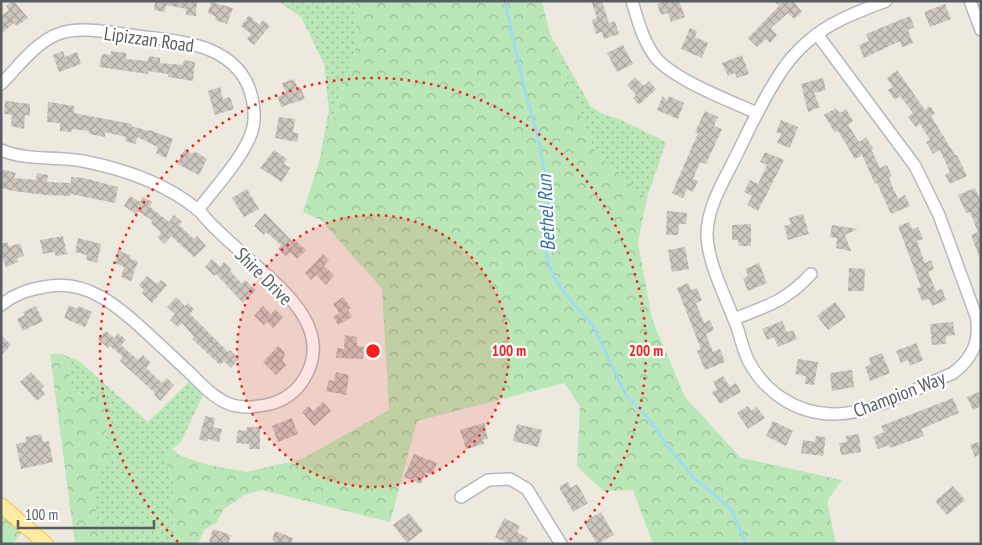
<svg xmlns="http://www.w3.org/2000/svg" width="982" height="545" viewBox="0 0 982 545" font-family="'PT Sans Narrow',sans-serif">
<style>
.grass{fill:url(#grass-dots)}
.forest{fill:url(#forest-crowns)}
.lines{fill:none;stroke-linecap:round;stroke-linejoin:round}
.stream{stroke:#9cd9ff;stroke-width:2.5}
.building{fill:url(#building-cross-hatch)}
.minor-casing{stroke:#b5b8bd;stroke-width:14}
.major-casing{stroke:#fdc147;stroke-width:16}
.minor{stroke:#fff;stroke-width:11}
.major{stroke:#ffeba1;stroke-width:14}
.ring{fill:none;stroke:#f81f1a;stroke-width:2.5;stroke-dasharray:2.5 5}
.labels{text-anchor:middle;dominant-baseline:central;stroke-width:4.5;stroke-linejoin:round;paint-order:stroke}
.street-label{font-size:19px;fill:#585d62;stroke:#fff}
.water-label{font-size:20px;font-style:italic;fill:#3075b0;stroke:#fff}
.centre{fill:#f81f1a;stroke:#fff;stroke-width:2.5}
.ring-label{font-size:15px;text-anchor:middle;font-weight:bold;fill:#f81f1a;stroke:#fff;stroke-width:4.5;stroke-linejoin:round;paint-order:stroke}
</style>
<defs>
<pattern id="grass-dots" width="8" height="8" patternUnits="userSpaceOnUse" patternTransform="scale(1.25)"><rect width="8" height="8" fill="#bae7b8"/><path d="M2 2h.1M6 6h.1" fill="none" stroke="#9abe99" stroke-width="1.8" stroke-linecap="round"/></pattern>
<pattern id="forest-crowns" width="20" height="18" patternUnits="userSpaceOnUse" patternTransform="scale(1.25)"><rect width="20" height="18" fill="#bae7b8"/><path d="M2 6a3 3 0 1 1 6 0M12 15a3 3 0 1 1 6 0" fill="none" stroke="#9abe99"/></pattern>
<pattern id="building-cross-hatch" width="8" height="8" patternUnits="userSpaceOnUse" patternTransform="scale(1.25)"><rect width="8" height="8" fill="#cdc7c0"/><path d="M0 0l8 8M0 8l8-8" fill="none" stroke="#a9a59f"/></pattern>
</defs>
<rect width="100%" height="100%" fill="#ede9df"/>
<!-- grass -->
<g class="grass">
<polygon points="278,1 356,1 356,47 319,162 329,110 324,64 301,17"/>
<polygon points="550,34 591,107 603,114 619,119 666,142 647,198 595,151"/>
<polygon points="67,356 80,362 148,422 190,381 204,393 181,442 168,452 167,466 174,484 174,491 169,510 175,530 170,544 108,544 100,539 94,498 99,469 105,464 106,445 103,438 107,432 80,393 75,393 71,388"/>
</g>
<!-- forest -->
<g class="forest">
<polygon points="356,1 542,1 550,34 595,151 647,198 638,242 652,319 685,397 741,458 842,480 827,501 836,544 653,544 633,490 603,491 577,466 580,406 564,383 417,421 390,522 262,490 244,495 224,509 216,523 204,530 198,544 170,544 175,530 169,510 174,491 174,484 165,459 168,452 173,449 179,455 204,464 246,472 302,459 389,410 382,289 321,220 303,212 356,47"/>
<polygon points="50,354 61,354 67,356 71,388 75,393 102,399 112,407 110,424 103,438 110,453 105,464 99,469 94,498 100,539 108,544 75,544"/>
<polygon points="1,515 22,532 13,544 1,544"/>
</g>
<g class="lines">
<!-- stream -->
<polyline class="stream" points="505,1 522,79 538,138 546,178 548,196 546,256 553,275 563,291 593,326 626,395 648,418 668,447 695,479 729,507 735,517 746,544"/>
</g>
<!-- building -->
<g class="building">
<polygon points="12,1 14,1 28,18 17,26 14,23 1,34 1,16 9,10 6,6"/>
<polygon points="155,1 197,1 196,16 186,15 186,9 166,5 165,12 154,10"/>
<polygon points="591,1 602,1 609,23 615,21 619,34 604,39 602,32 596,34 592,20 597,18"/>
<polygon points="664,1 679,1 685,17 671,22 668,13 661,15 657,4"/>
<polygon points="774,1 793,1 802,12 794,19 788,13 771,28 777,35 770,43 766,39 757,47 748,38 779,6"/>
<polygon points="211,2 233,8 227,24 215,20 216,17 208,13"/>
<polygon points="945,4 951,19 930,27 924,12"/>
<polygon points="249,15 259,25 263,20 270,26 254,45 247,39 251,34 241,26"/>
<polygon points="910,16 914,27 908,30 913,43 902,47 900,41 864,58 859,45 869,41 866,34"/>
<polygon points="690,28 697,31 695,37 708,43 702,58 681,49"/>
<polygon points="623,45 633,64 617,72 607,53"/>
<polygon points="63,51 65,57 77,52 81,64 59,72 53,55"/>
<polygon points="111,51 126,53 126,59 148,61 149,56 160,58 160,63 183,65 184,60 195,62 193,81 168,77 168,74 148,71 148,74 99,67 102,54 111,55"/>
<polygon points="742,55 749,74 737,78 735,73 728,76 722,63"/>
<polygon points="897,70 925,110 930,106 935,113 931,116 955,155 957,155 967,176 950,184 945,175 950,172 940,150 933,154 926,142 930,140 920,124 916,127 908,117 913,113 900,96 895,100 888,90 893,87 887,78"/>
<polygon points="635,77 644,86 649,81 656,89 639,105 633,98 636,95 627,85"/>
<polygon points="823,78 826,90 814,93 820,107 808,112 801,84"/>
<polygon points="294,79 298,89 301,88 305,99 281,107 278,97 286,93 282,83"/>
<polygon points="220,87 223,99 230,97 234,109 215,115 208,91"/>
<polygon points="663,96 667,101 669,96 684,103 678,119 657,110"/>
<polygon points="5,101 30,104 30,116 25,115 24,129 11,126 12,115 4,114"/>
<polygon points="48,102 74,106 74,113 132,124 131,126 149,131 150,130 173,139 166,158 156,153 158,147 137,137 136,144 125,141 126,137 105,132 105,137 89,134 89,131 72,129 71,132 60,131 60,123 47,122"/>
<polygon points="836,108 840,113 846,109 853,121 848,125 859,142 866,137 873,148 871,149 880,168 887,165 892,176 889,178 898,199 905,195 910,206 891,214 877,183 875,184 862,155 855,159 838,131 835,133 824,115"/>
<polygon points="705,111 718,117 714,126 722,129 706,164 700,162 693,179 698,181 693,192 687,189 683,198 672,193 698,133 695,132"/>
<polygon points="279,117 295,119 293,132 299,134 297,142 275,138"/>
<polygon points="781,120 798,127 790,148 777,143 781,134 776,132"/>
<polygon points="185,149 193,154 194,151 207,159 199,175 177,164"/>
<polygon points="274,150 287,159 284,164 290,168 282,182 260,168"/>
<polygon points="765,152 784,160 758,211 747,205 752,196 744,192 750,180 758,184 767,165 760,162"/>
<polygon points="1,169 16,173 14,178 36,180 37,173 48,175 47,182 71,183 71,177 84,178 118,187 115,203 71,194 70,196 46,195 13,191 1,188"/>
<polygon points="975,188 981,202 980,259 971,235 978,232 970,212 966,213 958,195"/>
<polygon points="247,189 259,209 244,217 232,198"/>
<polygon points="130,196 140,202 143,197 152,202 150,207 169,222 174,215 182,222 179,225 194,239 197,236 206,246 194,257 171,236 165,244 158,238 161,232 151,223 153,221 138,211 136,214 124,206"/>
<polygon points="667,211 687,213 686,224 679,224 678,235 666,235"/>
<polygon points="265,213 294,243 296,241 306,250 297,259 290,252 286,256 278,249 281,245 266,232 264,235 254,226"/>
<polygon points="803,214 809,234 788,240 784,226 791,224 789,218"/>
<polygon points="909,222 912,229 918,227 923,239 917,241 925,263 931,260 934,269 928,272 936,291 942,289 946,300 932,306 929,299 922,301 917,288 921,287 898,226"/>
<polygon points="751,224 751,246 739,246 738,240 732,240 732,225"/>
<polygon points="832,225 858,229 845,235 851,251 836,248 837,238 830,237"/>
<polygon points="63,236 67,254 56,256 54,252 43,254 40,240"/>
<polygon points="78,238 101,244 97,263 86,260 87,255 75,252"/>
<polygon points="7,242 9,247 20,243 24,256 17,258 18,262 6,267 1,254 1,244"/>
<polygon points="685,247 689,269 672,272 668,250"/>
<polygon points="118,250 131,256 130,259 138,261 131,281 121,277 124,267 115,263"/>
<polygon points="323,254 329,260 324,266 334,275 326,285 316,275 311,280 305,273"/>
<polygon points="212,259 220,267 224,262 231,269 230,271 242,284 245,280 256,290 243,303 216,274 214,276 205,267"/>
<polygon points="759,263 767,283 748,291 743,279 748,276 745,269"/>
<polygon points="849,268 865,269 864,291 848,291"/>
<polygon points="147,276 157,284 161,280 167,285 152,303 142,293 144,290 139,285"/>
<polygon points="688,283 691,290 697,288 702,300 696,303 704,323 710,320 714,330 706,334 713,352 720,349 725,362 705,370 697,351 701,349 677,288"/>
<polygon points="176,297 185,306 188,303 194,309 190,314 228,352 230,350 239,359 231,368 224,361 220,365 192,339 194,337 182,323 178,327 170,320 175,314 167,307"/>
<polygon points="343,297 351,308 348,310 352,317 338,325 333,317 339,313 333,304"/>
<polygon points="835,302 846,317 828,330 817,316"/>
<polygon points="69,305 77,309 79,306 92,312 85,327 64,318"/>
<polygon points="36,306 43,321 23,331 17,319 25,315 23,312"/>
<polygon points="263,306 271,314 275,309 283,317 273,328 267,322 264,325 254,316"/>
<polygon points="782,321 787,332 793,330 797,339 778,347 774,337 767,340 762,329"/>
<polygon points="953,322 955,335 946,336 946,344 932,345 930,324"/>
<polygon points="106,331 114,338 118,333 126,340 121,345 138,360 143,355 151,363 146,368 162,383 167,378 174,385 160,401 154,394 155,393 120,361 123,357 110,346 108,348 98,339"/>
<polygon points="1,335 11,345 1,356"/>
<polygon points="345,335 357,337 357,346 364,347 363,359 336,358 337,348 344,349"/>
<polygon points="916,343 923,360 910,366 908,360 901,363 896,351"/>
<polygon points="278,346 285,352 283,361 286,365 276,375 263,362"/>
<polygon points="882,353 890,373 870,381 865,367 871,364 869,358"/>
<polygon points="798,359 818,362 814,385 805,384 806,376 795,374"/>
<polygon points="852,370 854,387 832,391 830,373"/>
<polygon points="31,372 44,386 41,389 45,394 37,401 20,382"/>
<polygon points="336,372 349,375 346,395 326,391 329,380 334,381"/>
<polygon points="723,376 730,387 736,383 741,392 720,404 712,392 717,389 713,382"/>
<polygon points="981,391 981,406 973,410 967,397"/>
<polygon points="953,398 959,413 921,429 924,436 890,448 889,445 878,449 873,437 884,432 881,426"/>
<polygon points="323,402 331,411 314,426 302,412 309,406 313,411"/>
<polygon points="748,406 751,411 757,407 765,418 748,429 737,413"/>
<polygon points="205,416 215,418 213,427 222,429 219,442 208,439 207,442 199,439"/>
<polygon points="292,418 298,434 278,442 272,426"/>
<polygon points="773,421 793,431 786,446 766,436"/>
<polygon points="484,423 488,439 483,440 484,444 466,449 460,430"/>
<polygon points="517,424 542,430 538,447 513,441"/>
<polygon points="247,427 260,427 260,449 249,449 249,444 236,443 238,430 246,431"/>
<polygon points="41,434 43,442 49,441 53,462 21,469 16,444 26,442 25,437"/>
<polygon points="859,434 861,452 841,455 839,443 847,442 846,436"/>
<polygon points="816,436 826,437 823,456 801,453 803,440 815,442"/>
<polygon points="978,442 981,454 975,457 970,445"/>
<polygon points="414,454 437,463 432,475 426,472 421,484 404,477"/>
<polygon points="568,482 571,488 577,484 588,503 573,512 559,487"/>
<polygon points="953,486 965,500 947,515 935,501"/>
<polygon points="601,512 614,535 597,544 584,522"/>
<polygon points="409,513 423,531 407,543 393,525"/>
<polygon points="504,518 520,526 517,532 528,538 525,544 509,544 495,537"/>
<polygon points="213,529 231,535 228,544 215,544 209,542"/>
<polygon points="275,531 293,538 291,544 274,544 274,541 272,540"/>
</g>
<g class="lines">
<defs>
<g id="minor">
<path d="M 632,1 C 638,21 643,41 656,58 C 675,80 730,101 757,113"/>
<polyline points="970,1 981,30"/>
<path d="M 817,34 L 915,166 L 939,215 L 976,316 C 981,340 972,359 953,373 C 920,387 866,416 832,414 C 796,413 766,393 749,362 C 744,352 741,341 738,330 C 728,301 707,264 707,233 C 708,204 726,177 738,152 C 751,125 764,97 781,72 C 788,61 796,52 806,43 C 829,22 857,12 886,1"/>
<path d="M 1,84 C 18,67 35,43 58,34 C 81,25 120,34 145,37 C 188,41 241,48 252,98 C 255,111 255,127 249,139 C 238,163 214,189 198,210"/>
<path d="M 1,150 C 27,161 56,156 83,161 C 123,169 166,183 198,210 C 204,215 208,222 214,227 C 226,239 239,250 252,262 C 285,291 334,331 304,379 C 296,392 285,400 270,404 C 257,407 240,409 227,403 C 213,397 201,384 190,373 C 176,360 161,346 147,333 C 118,306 86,278 44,287 C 27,290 15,294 1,305"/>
<path d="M 734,319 C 767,306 786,301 811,274"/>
<polyline points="461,497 488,480 510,479 527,489 561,544"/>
</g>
<polyline id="major" points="1,505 46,544"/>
</defs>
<!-- minor casing -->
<use href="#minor" class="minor-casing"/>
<!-- major casing -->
<use href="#major" class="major-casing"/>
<!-- minor -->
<use href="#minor" class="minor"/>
<!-- major -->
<use href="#major" class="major"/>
</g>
<!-- distance rings -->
<circle cx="373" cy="351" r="136" fill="#f81f1a" fill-opacity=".12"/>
<g class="ring">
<circle cx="373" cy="351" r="136"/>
<path d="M178 542A273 273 0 1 1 568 542"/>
</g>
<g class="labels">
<!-- street labels -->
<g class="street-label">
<text transform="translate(149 39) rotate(8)">Lipizzan Road</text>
<text transform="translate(264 276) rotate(45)">Shire Drive</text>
<text transform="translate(899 394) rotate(-21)">Champion Way</text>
</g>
<!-- water labels -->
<g class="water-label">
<text transform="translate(546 213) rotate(-93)">Bethel Run</text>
</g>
</g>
<circle cx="373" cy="351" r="8" class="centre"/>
<g class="ring-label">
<text x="509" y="356">100 m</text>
<text x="646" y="356">200 m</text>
</g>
<!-- border -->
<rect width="982" height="545" fill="none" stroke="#585d62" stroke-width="5"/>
<!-- scale -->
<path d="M18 520v8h136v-8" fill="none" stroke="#585d62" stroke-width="2.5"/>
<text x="25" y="520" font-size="15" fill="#585d62" stroke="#ffffff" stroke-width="4" paint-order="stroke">100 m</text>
</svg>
